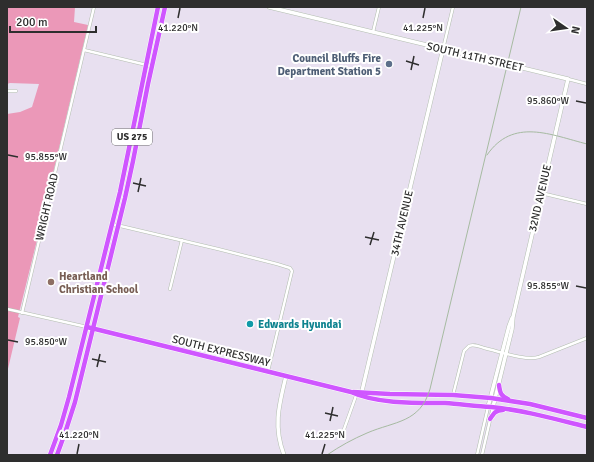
<svg xmlns="http://www.w3.org/2000/svg" width="594" height="462" viewBox="0 0 594 462" font-family="Signika,sans-serif">
<style>
.green{fill:#eb98b8}
.lines{fill:none;stroke-linecap:round;stroke-linejoin:round}
.minor-casing{stroke:#b3beb0;stroke-width:3.5}
.tertiary-casing{stroke:#b3beb0;stroke-width:4.5}
.primary-casing{stroke:#fff;stroke-width:5.5}
.minor{stroke:#fff;stroke-width:2.5}
.tertiary{stroke:#fff;stroke-width:3.5}
.primary{stroke:#cf56ff;stroke-width:4.5}
.rail{stroke:#a6baa1;stroke-width:1}
.ticks{fill:none;stroke:#2e2e2e;stroke-width:1.5}
.service-dot{fill:#5c6f8a;stroke:#fff;stroke-width:1.5}
.education-dot{fill:#8d6e63;stroke:#fff;stroke-width:1.5}
.culture-dot{fill:#0f9aa8;stroke:#fff;stroke-width:1.5}
.labels{text-anchor:middle;dominant-baseline:central;stroke-width:4;stroke-linejoin:round;paint-order:stroke}
.shield{fill:#fff;stroke:#6d6d6d;stroke-width:1}
.shield-label{font-size:10px;font-weight:bold;fill:#2e2e2e}
.street-label{font-size:11px;fill:#2e2e2e;stroke:#fff}
.service-label{font-size:11px;font-weight:bold;fill:#4e5e75;stroke:#fff;text-anchor:end}
.education-label{font-size:11px;font-weight:bold;fill:#785e54;stroke:#fff;text-anchor:start}
.culture-label{font-size:11px;font-weight:bold;fill:#0d838f;stroke:#fff;text-anchor:start}
.ticks-label{font-size:10px;text-anchor:middle;fill:#2e2e2e;stroke:#fff;stroke-width:4;stroke-linejoin:round;paint-order:stroke}
</style>
<rect width="100%" height="100%" fill="#e8e0f0"/>
<!-- green -->
<polygon class="green" points="7,7 75,7 74,22 88,25 41,224 18,317 20,318 7,373 7,114 20,112 32,107 39,84 10,83 7,84"/>
<g class="lines">
<defs>
<g id="minor">
<polyline points="373,32 379,7"/>
<polyline points="443,49 453,7"/>
<polyline points="84,50 151,66"/>
<polyline points="568,79 587,84"/>
<polyline points="7,91 16,91"/>
<polyline points="541,193 587,204"/>
<polyline points="112,224 218,249 277,264 290,268 292,271 268,371"/>
<polyline points="170,289 182,240"/>
<polyline points="7,309 87,327"/>
<polyline points="22,313 94,7"/>
<path d="M 453,395 L 464,351 L 469,346 C 474,344 478,346 484,348 C 498,351 525,361 539,357 L 587,338"/>
<polyline points="343,432 357,393"/>
<polyline points="477,455 488,407"/>
<polyline points="482,455 493,407"/>
</g>
<g id="tertiary">
<polyline points="269,7 568,79 513,317 512,329 493,407"/>
<polyline points="361,395 443,49"/>
<polyline points="488,407 509,326 512,318"/>
<path d="M 284,455 C 273,426 279,405 286,376"/>
</g>
<g id="primary">
<path d="M 87,327 L 351,392 C 377,404 416,403 445,403 C 460,404 475,406 491,407 C 523,410 555,419 587,427"/>
<path d="M 499,385 C 500,393 501,396 508,399"/>
<polyline points="353,392 390,394 453,395 491,398 530,404 587,418"/>
<path d="M 490,419 C 494,413 496,410 503,410"/>
<polyline points="50,455 61,425 69,397 120,192 158,7"/>
<polyline points="57,455 65,433 75,402 125,198 133,161 148,84 165,7"/>
</g>
</defs>
<!-- minor casing -->
<use href="#minor" class="minor-casing"/>
<!-- tertiary casing -->
<use href="#tertiary" class="tertiary-casing"/>
<!-- primary casing -->
<use href="#primary" class="primary-casing"/>
<!-- minor -->
<use href="#minor" class="minor"/>
<!-- tertiary -->
<use href="#tertiary" class="tertiary"/>
<!-- primary -->
<use href="#primary" class="primary"/>
<!-- rail -->
<g class="rail">
<path d="M 487,155 C 513,117 551,135 587,144"/>
<path d="M 327,455 C 340,446 353,439 367,433 C 395,421 420,423 430,389 L 521,7"/>
</g>
</g>
<!-- ticks -->
<path class="ticks" d="M 178,18 L 180,8M 423,18 L 425,8M 406,61 L 419,65M 411,70 L 414,56M 576,101 L 586,103M 8,155 L 18,157M 133,183 L 146,186M 138,192 L 141,178M 365,237 L 379,240M 370,245 L 374,232M 576,286 L 586,288M 8,340 L 18,342M 92,359 L 106,362M 97,367 L 100,354M 325,413 L 338,416M 330,421 L 333,407M 77,454 L 79,444M 322,454 L 325,444"/>
<!-- markers -->
<circle class="service-dot" cx="389" cy="64" r="4"/>
<circle class="education-dot" cx="51" cy="282" r="4"/>
<circle class="culture-dot" cx="250" cy="324" r="4"/>
<g class="labels">
<!-- shield labels -->
<rect class="shield" x="112" y="129" width="40" height="16" rx="3"/>
<g class="shield-label">
<text x="132" y="137">US 275</text>
</g>
<!-- street labels -->
<g class="street-label">
<text transform="translate(475 57) rotate(13)">SOUTH 11TH STREET</text>
<text transform="translate(540 198) rotate(-77)">32ND AVENUE</text>
<text transform="translate(47 207) rotate(-77)">WRIGHT ROAD</text>
<text transform="translate(402 223) rotate(-77)">34TH AVENUE</text>
<text transform="translate(221 351) rotate(14)">SOUTH EXPRESSWAY</text>
</g>
<!-- service labels -->
<g class="service-label">
<text x="381" y="58">Council Bluffs Fire<tspan x="381" dy="13">Department Station 5</tspan></text>
</g>
<!-- education labels -->
<g class="education-label">
<text x="59" y="276">Heartland<tspan x="59" dy="13">Christian School</tspan></text>
</g>
<!-- culture labels -->
<g class="culture-label">
<text x="258" y="324">Edwards Hyundai</text>
</g>
</g>
<g class="ticks-label">
<text x="178" y="31">41.220°N</text>
<text x="423" y="31">41.225°N</text>
<text x="548" y="104">95.860°W</text>
<text x="46" y="160">95.855°W</text>
<text x="548" y="289">95.855°W</text>
<text x="46" y="345">95.850°W</text>
<text x="79" y="438">41.220°N</text>
<text x="325" y="438">41.225°N</text>
</g>
<!-- border -->
<rect width="594" height="462" fill="none" stroke="#2e2e2e" stroke-width="16"/>
<!-- north arrow -->
<g transform="translate(566 28) rotate(103)" stroke="#ffffff" stroke-width="3" paint-order="stroke">
<path d="M0-3L7 15L0 10L-7 15Z" fill="#2e2e2e"/>
<text y="-6" font-size="11" font-weight="bold" text-anchor="middle" fill="#2e2e2e">N</text>
</g>
<!-- scale -->
<path d="M10 26v6h86v-6" fill="none" stroke="#2e2e2e" stroke-width="2"/>
<text x="16" y="26" font-size="12" fill="#2e2e2e" stroke="#ffffff" stroke-width="3" paint-order="stroke">200 m</text>
</svg>
